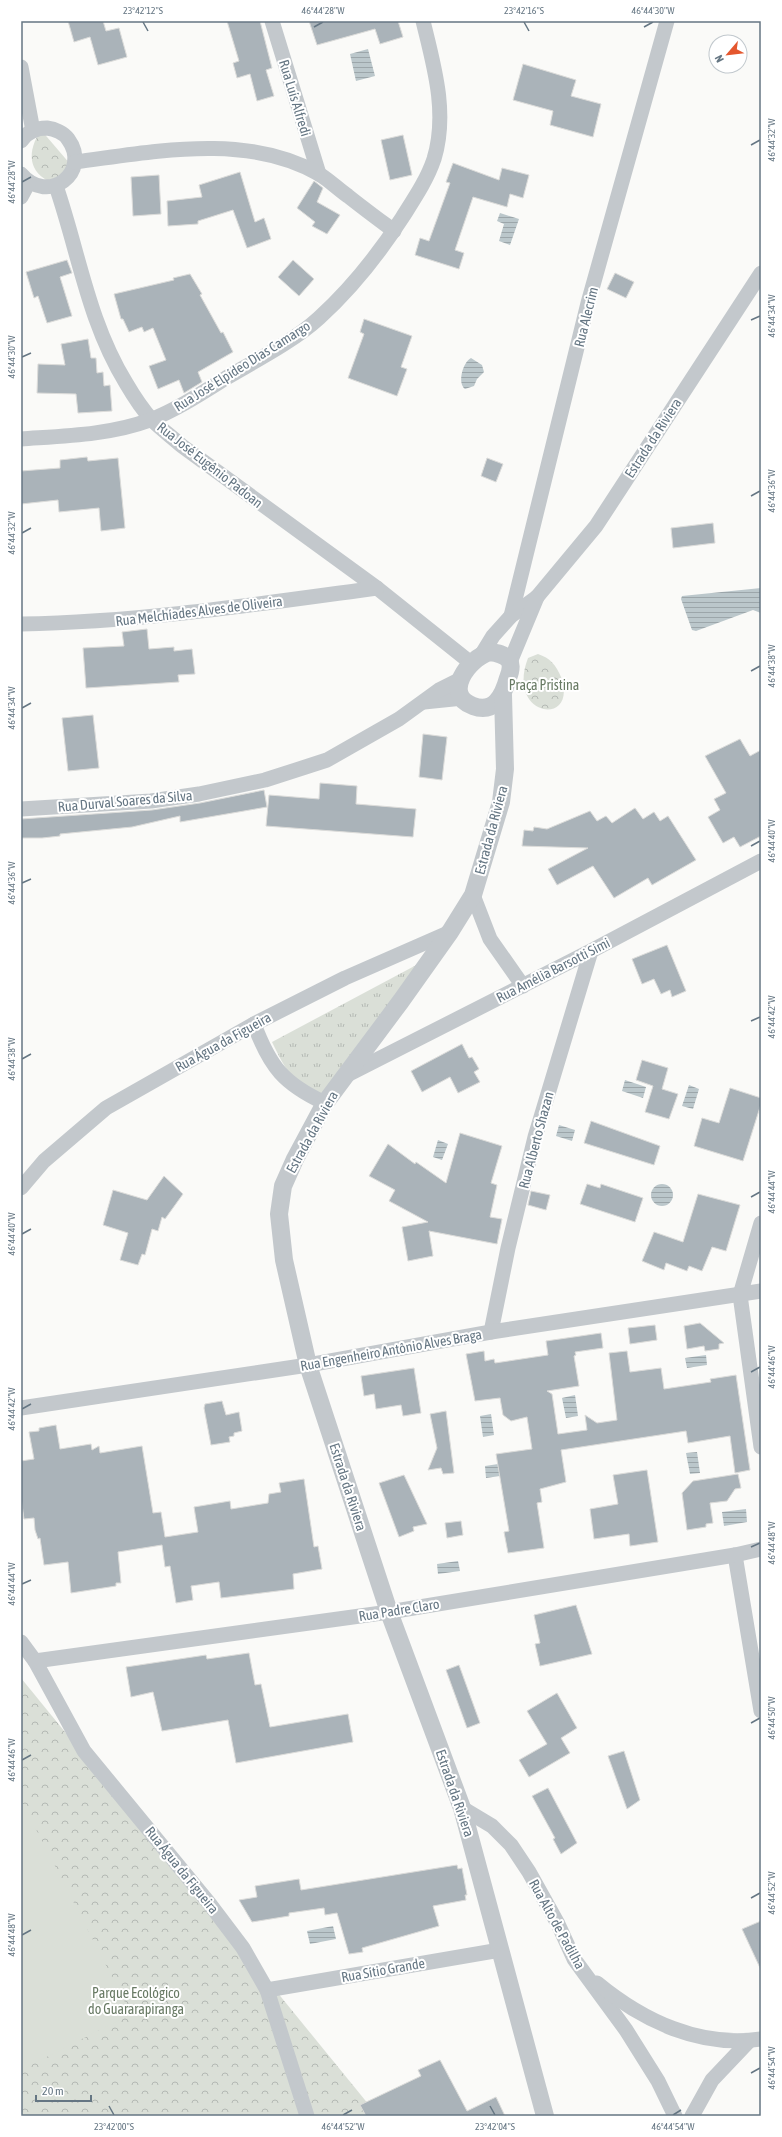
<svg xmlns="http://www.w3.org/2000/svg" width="782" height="2137" viewBox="0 0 782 2137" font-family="'Asap Condensed',sans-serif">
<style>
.grass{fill:url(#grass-tufts)}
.park{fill:url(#park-crowns)}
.pitch{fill:#dadfd7}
.water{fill:url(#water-rules)}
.building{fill:#aab3b9;stroke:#dcdcda}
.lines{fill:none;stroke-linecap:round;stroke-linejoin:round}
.minor{stroke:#c3c8cc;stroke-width:15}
.tertiary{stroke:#c3c8cc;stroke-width:18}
.ticks{fill:none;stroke:#657683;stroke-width:1.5}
.labels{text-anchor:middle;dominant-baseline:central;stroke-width:4;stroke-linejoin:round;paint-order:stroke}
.street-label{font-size:14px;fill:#657683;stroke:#fff}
.park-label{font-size:14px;fill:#687a64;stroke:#fff}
.neatline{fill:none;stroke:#657683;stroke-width:1.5}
.ticks-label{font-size:10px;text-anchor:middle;fill:#657683}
</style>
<defs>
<pattern id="grass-tufts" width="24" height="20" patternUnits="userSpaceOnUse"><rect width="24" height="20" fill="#dadfd7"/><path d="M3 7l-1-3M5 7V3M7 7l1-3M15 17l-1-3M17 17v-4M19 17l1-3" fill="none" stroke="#b4b9b4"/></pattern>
<pattern id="park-crowns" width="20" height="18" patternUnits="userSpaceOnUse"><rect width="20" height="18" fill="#dadfd7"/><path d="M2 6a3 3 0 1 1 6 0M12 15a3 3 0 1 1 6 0" fill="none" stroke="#b4b9b4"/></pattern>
<pattern id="water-rules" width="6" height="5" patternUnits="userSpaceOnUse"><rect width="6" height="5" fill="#bbc7cb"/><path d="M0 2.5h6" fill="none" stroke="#9ca6aa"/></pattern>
</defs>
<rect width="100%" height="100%" fill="#fafaf8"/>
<!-- grass -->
<path class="grass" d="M 422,962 L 321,1098 C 292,1082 286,1071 272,1042 Z"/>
<!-- park -->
<g class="park">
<path d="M 41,130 L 71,165 L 53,183 C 27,173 27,151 41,130 Z"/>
<path d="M 538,654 C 550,658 556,665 561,677 C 579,727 505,718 528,658 Z"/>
<polygon points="21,1678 378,2116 21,2116"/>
</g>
<!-- pitch -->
<polygon class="pitch" points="21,1800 131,2014 21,2070"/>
<!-- water -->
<g class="water">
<polygon points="368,49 375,76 356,81 350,54"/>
<polygon points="500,213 519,219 510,245 499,241 504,224 497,221"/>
<path d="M 471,358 L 482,365 L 484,372 L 477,379 L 474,386 L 465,389 C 457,383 463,362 471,358 Z"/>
<polygon points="761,588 761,613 753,610 696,631 692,630 681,599 682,596"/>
<polygon points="625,1080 646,1087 643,1098 622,1091"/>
<polygon points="689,1085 699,1089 693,1109 682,1106"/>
<polygon points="559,1125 575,1130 572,1141 556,1136"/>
<polygon points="438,1140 448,1144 442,1160 433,1157"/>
<circle cx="662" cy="1195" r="11"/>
<polygon points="706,1355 707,1365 687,1368 685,1358"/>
<polygon points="575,1395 578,1416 566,1418 562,1398"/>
<polygon points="491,1414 494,1435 483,1437 480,1416"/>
<polygon points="697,1452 700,1473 690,1474 686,1453"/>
<polygon points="505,1463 507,1475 486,1478 485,1466"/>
<polygon points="746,1509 747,1522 724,1526 722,1512"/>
<polygon points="458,1561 460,1571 438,1574 437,1564"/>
<polygon points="333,1926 336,1939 310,1944 307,1931"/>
</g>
<!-- building -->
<g class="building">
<polygon points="68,21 103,21 106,31 119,28 127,57 98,65 90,37 74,42"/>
<polygon points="227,21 260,21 272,68 266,70 274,96 257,101 250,74 237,78 233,63 239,61"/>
<polygon points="309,21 398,21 403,37 380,44 375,29 317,45"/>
<polygon points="523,64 576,80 571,96 601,104 593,137 550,125 553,111 513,100"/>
<polygon points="403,135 412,175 390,180 381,140"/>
<polygon points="453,163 499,180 502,168 529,175 523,198 510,194 507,207 473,197 455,250 464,253 459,269 415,255 420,238 429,241 450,183 446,182"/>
<polygon points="240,172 255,222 264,218 271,239 247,248 233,210 198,221 198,224 168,226 167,201 202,197 199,185"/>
<polygon points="159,175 161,214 133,216 131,177"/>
<polygon points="314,181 323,188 317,202 340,215 327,234 312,226 315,222 297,208"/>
<polygon points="67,260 72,273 60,277 72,316 47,323 38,296 34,298 26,272"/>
<polygon points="293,260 314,279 299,296 278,277"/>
<polygon points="615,273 634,282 626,298 607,289"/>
<polygon points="190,274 202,294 200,295 221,333 223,332 233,352 198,372 202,382 184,393 179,380 158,389 149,366 166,360 153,328 144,332 142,327 129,332 123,319 121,319 114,294 174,280 173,278"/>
<polygon points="364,319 412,336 401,367 407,369 397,396 348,378 364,334 360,332"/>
<polygon points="88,339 91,358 96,358 97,373 103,372 104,386 110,385 112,411 78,413 76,394 37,393 38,364 65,365 61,344"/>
<polygon points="87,457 88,461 118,458 125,528 101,531 99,508 59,512 58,500 21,504 21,471 60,468 60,460"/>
<polygon points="487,458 503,464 496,482 481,476"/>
<polygon points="713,523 715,543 673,548 671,528"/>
<polygon points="147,629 149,649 174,647 174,651 192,649 195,674 178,675 179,682 86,688 83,648 124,646 122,632"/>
<polygon points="93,715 99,768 68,771 62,718"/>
<polygon points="423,734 447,737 442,780 419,777"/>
<polygon points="740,739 750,756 761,750 761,836 740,847 734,837 723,843 708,817 720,810 714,799 726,793 705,756"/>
<polygon points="320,783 357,786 356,804 416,809 413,837 266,826 269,795 319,799"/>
<polygon points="264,790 267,807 244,811 180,822 180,816 132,827 60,834 60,836 42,838 21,838 21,819 152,810 200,803"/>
<polygon points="635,808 643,819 654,812 660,821 668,816 696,860 652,885 648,878 614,898 593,866 557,885 548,869 588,848 522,846 524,830 533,831 534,827 547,829 590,811 597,821 606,816 612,823"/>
<polygon points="667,945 686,991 672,997 670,990 661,994 654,979 642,984 632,959"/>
<polygon points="462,1044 469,1058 472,1057 479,1069 474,1072 480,1082 458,1093 450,1077 422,1092 411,1071"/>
<polygon points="642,1060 668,1068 662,1089 678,1094 669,1119 645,1112 653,1086 636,1080"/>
<polygon points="730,1088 761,1098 761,1104 743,1161 694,1146 702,1118 719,1123"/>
<polygon points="591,1121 660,1146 654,1165 584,1143"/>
<polygon points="460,1133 502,1146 491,1183 497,1185 490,1217 502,1219 497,1244 429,1231 433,1256 408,1261 402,1227 428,1222 389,1201 395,1190 369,1176 388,1144 415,1164 416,1162 446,1183"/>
<polygon points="164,1176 183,1194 165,1219 162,1217 158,1231 152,1229 145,1255 142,1254 138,1265 120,1260 128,1233 103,1225 113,1190 147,1200"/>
<polygon points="587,1184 600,1188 601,1184 643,1198 635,1222 580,1204"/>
<polygon points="531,1191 550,1195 546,1210 528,1205"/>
<polygon points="698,1194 740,1205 726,1251 712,1247 702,1271 689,1266 687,1271 666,1263 664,1270 642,1261 654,1232 683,1242"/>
<polygon points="700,1323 724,1343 719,1344 719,1349 705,1351 704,1346 687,1349 684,1326"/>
<polygon points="655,1325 657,1340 630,1344 628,1328"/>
<polygon points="601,1333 603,1348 575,1352 576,1355 574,1356 579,1386 547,1391 552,1394 558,1434 587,1430 585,1415 597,1423 617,1420 609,1353 627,1351 630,1372 661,1368 664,1389 711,1382 710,1379 736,1375 750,1470 735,1473 730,1436 688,1443 686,1431 561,1450 566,1482 540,1489 542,1502 537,1503 544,1548 508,1553 504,1532 509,1531 496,1454 532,1449 527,1417 511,1421 503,1415 500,1398 475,1401 466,1354 484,1351 485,1361 494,1359 495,1363 548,1355 546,1341"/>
<polygon points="414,1368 421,1413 403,1416 401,1405 376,1409 374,1394 364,1396 361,1376"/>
<polygon points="222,1401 226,1415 239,1412 242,1431 234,1433 234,1436 229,1437 230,1442 211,1445 204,1408 205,1404"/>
<polygon points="446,1411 454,1473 443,1474 441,1468 428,1470 437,1448 430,1414"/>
<polygon points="56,1425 60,1449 91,1444 92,1450 99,1446 100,1453 142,1446 153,1513 161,1512 165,1537 198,1532 194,1507 230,1501 231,1509 268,1503 269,1494 281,1492 279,1483 304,1479 314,1547 318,1546 322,1569 293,1574 294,1589 221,1598 219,1582 191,1586 193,1600 176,1603 170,1566 165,1567 162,1545 118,1552 121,1583 116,1583 116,1586 71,1593 68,1562 44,1565 40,1538 38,1539 35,1530 34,1518 24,1519 21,1497 21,1461 34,1459 29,1432 39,1431 39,1428"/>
<polygon points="647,1470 658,1542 630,1546 629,1534 594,1539 590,1509 618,1504 613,1475"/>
<polygon points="738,1474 741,1488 735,1489 727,1501 710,1503 713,1523 706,1524 706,1527 687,1530 682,1493 693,1481"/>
<polygon points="404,1475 427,1524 413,1527 414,1531 399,1537 379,1483"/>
<polygon points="461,1521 463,1535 447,1538 445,1523"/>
<polygon points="576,1605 592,1654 540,1666 535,1644 540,1643 534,1615"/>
<polygon points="249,1653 255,1685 261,1684 270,1727 348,1714 353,1742 236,1763 228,1720 162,1731 153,1692 131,1697 126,1667 206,1655 207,1659"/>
<polygon points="459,1665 480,1723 467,1728 446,1670"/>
<polygon points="557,1693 577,1728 561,1738 570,1753 529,1777 519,1760 547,1744 527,1711"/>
<polygon points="624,1751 640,1800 627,1809 608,1756"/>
<polygon points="548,1788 577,1843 561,1854 553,1839 555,1838 532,1796"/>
<polygon points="457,1865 458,1869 462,1868 467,1895 465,1895 466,1900 433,1906 439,1926 362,1948 363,1952 349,1954 337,1913 325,1915 324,1908 289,1913 289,1916 252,1922 239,1900 257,1897 255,1886 299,1879 301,1890"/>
<polygon points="761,1921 761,1970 742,1929"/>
<polygon points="440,2060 467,2111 496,2097 505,2116 366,2116 360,2105 421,2076 418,2070"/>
</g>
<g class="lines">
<!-- minor -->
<g class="minor">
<polyline points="272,21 319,174"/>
<polyline points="21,67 33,131"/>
<path d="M 21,141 C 27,132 37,128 47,128 C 55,129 64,133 68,139 C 92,172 48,206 21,174"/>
<path d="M 75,162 C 153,152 246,132 319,174 C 329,180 338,189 348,196 C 363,208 378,219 394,231"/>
<path d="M 56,186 C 79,253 88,321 126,383 C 133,395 142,409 152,420 C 161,429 172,437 182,446 L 377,588 L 471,663"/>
<polyline points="21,197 29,182"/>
<path d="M 21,439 C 63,436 110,435 150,420 C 176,410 202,393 226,378 C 255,361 294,341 319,318 C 351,289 378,255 402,218 C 414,199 427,180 434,159 C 448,113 434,66 423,21"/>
<polyline points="511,616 588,303 667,21"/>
<path d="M 21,624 C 141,622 259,604 377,588"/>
<polyline points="482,654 493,636 511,616 537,597 596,526 761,273"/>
<polyline points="510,662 537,597"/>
<polyline points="424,702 463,698"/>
<polyline points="21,809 151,801 199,794 265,780 327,760 399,719 439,690 459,680"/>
<polyline points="473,895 490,939 523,986"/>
<path d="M 254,1024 C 270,1067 284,1084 325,1103"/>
<polyline points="345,1076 591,951 761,861"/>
<polyline points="21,1188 44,1161 106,1108 254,1024 345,978 450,932"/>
<polyline points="761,1223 740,1295 761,1447"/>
<polyline points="491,1332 508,1248 535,1137 591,951"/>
<polyline points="21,1408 308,1365 491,1332 761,1291"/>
<polyline points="735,1555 761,1711"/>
<polyline points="21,1642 35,1661 84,1751 209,1903 243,1948 267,1990 307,2116"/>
<polyline points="35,1661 389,1612 735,1555 761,1549"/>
<polyline points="462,1808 492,1826 511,1845 529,1872 558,1924 574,1959 626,2030 658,2081 675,2116"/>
<path d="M 597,1983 C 643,2021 700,2048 761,2039"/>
<polyline points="267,1990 500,1950"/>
<polyline points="692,2116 712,2080 749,2041"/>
</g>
<!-- tertiary -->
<g class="tertiary">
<path d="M 490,652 C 497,653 504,654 509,660 C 512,665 510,673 508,678 C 503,696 494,714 473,706 C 442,695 468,658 490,652 Z"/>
<polyline points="503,695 505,769 501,802 473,895 450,932 401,1001 325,1103 295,1159 283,1186 279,1214 284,1260 308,1365 389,1612 462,1808 545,2116"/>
</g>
</g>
<!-- ticks -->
<path class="ticks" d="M 143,22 L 148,31M 524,22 L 529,31M 314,27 L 323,22M 644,27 L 653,22M 751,145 L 760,140M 22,182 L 31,177M 751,320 L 760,316M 22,357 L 31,353M 751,496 L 760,491M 22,533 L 31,528M 751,671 L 760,666M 22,708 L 31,703M 751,846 L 760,841M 22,883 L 31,879M 751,1021 L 760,1017M 22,1059 L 31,1054M 751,1197 L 760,1192M 22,1234 L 31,1229M 751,1372 L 760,1367M 22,1409 L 31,1404M 751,1547 L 760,1543M 22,1584 L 31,1580M 751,1723 L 760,1718M 22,1760 L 31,1755M 751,1898 L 760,1893M 22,1935 L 31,1930M 751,2073 L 760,2068M 109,2106 L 114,2115M 490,2106 L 495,2115M 343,2115 L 352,2110M 673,2115 L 681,2110"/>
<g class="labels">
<!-- street labels -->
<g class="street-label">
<text transform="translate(295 98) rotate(73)">Rua Luís Alfredi</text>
<text transform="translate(586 317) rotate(-76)">Rua Alecrim</text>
<text transform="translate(242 366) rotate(-32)">Rua José Elpídeo Dias Camargo</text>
<text transform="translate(653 438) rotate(-57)">Estrada da Riviera</text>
<text transform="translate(210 465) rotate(38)">Rua José Eugênio Padoan</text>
<text transform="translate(199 611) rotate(-7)">Rua Melchíades Alves de Oliveira</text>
<text transform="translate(125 801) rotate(-5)">Rua Durval Soares da Silva</text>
<text transform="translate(491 830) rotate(-75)">Estrada da Riviera</text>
<text transform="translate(553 970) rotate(-27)">Rua Amélia Barsotti Simi</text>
<text transform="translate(223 1042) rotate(-29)">Rua Água da Figueira</text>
<text transform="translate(312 1132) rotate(-61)">Estrada da Riviera</text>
<text transform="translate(536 1140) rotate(-75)">Rua Alberto Shazan</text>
<text transform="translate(391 1350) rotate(-10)">Rua Engenheiro Antônio Alves Braga</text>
<text transform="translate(348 1487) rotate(72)">Estrada da Riviera</text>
<text transform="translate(399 1610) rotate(-9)">Rua Padre Claro</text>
<text transform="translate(455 1793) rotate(71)">Estrada da Riviera</text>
<text transform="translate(182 1870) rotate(51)">Rua Água da Figueira</text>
<text transform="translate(557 1924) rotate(61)">Rua Alto de Padilha</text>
<text transform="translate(383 1970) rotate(-10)">Rua Sítio Grande</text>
</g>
<!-- park labels -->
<g class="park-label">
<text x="544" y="685">Praça Pristina</text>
<text x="136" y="1993">Parque Ecológico<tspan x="136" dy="16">do Guararapiranga</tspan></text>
</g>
</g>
<!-- border -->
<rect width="782" height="2137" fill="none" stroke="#ffffff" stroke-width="44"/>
<!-- north arrow -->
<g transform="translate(728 54) rotate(242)"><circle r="19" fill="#ffffff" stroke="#c1c8cd"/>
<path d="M0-3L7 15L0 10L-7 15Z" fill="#e4572e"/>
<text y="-6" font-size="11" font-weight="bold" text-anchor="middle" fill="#657683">N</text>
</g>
<!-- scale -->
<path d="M36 2095v6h55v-6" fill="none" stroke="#657683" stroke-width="2"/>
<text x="42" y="2095" font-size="12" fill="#657683" stroke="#ffffff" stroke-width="3" paint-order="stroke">20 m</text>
<rect x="22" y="22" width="738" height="2093" class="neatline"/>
<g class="ticks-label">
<text x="143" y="14">23°42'12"S</text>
<text x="323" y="14">46°44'28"W</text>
<text x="524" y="14">23°42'16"S</text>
<text x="653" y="14">46°44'30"W</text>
<text transform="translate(771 140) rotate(-90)" y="4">46°44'32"W</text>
<text transform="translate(11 182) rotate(-90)" y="4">46°44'28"W</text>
<text transform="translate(771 316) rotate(-90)" y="4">46°44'34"W</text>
<text transform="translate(11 357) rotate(-90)" y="4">46°44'30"W</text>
<text transform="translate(771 491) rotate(-90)" y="4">46°44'36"W</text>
<text transform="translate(11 533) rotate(-90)" y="4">46°44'32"W</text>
<text transform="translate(771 666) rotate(-90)" y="4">46°44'38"W</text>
<text transform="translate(11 708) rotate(-90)" y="4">46°44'34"W</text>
<text transform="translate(771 841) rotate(-90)" y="4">46°44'40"W</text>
<text transform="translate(11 883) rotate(-90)" y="4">46°44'36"W</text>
<text transform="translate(771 1017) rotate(-90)" y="4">46°44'42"W</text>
<text transform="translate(11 1059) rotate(-90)" y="4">46°44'38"W</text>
<text transform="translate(771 1192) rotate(-90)" y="4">46°44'44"W</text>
<text transform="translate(11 1234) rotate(-90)" y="4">46°44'40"W</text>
<text transform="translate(771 1367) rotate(-90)" y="4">46°44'46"W</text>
<text transform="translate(11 1409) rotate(-90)" y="4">46°44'42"W</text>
<text transform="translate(771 1543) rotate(-90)" y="4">46°44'48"W</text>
<text transform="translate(11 1584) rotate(-90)" y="4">46°44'44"W</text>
<text transform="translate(771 1718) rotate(-90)" y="4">46°44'50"W</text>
<text transform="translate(11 1760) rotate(-90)" y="4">46°44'46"W</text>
<text transform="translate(771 1893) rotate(-90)" y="4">46°44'52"W</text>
<text transform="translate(11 1935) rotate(-90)" y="4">46°44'48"W</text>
<text transform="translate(771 2068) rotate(-90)" y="4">46°44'54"W</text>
<text x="114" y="2130">23°42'00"S</text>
<text x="343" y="2130">46°44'52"W</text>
<text x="495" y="2130">23°42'04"S</text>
<text x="673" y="2130">46°44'54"W</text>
</g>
</svg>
